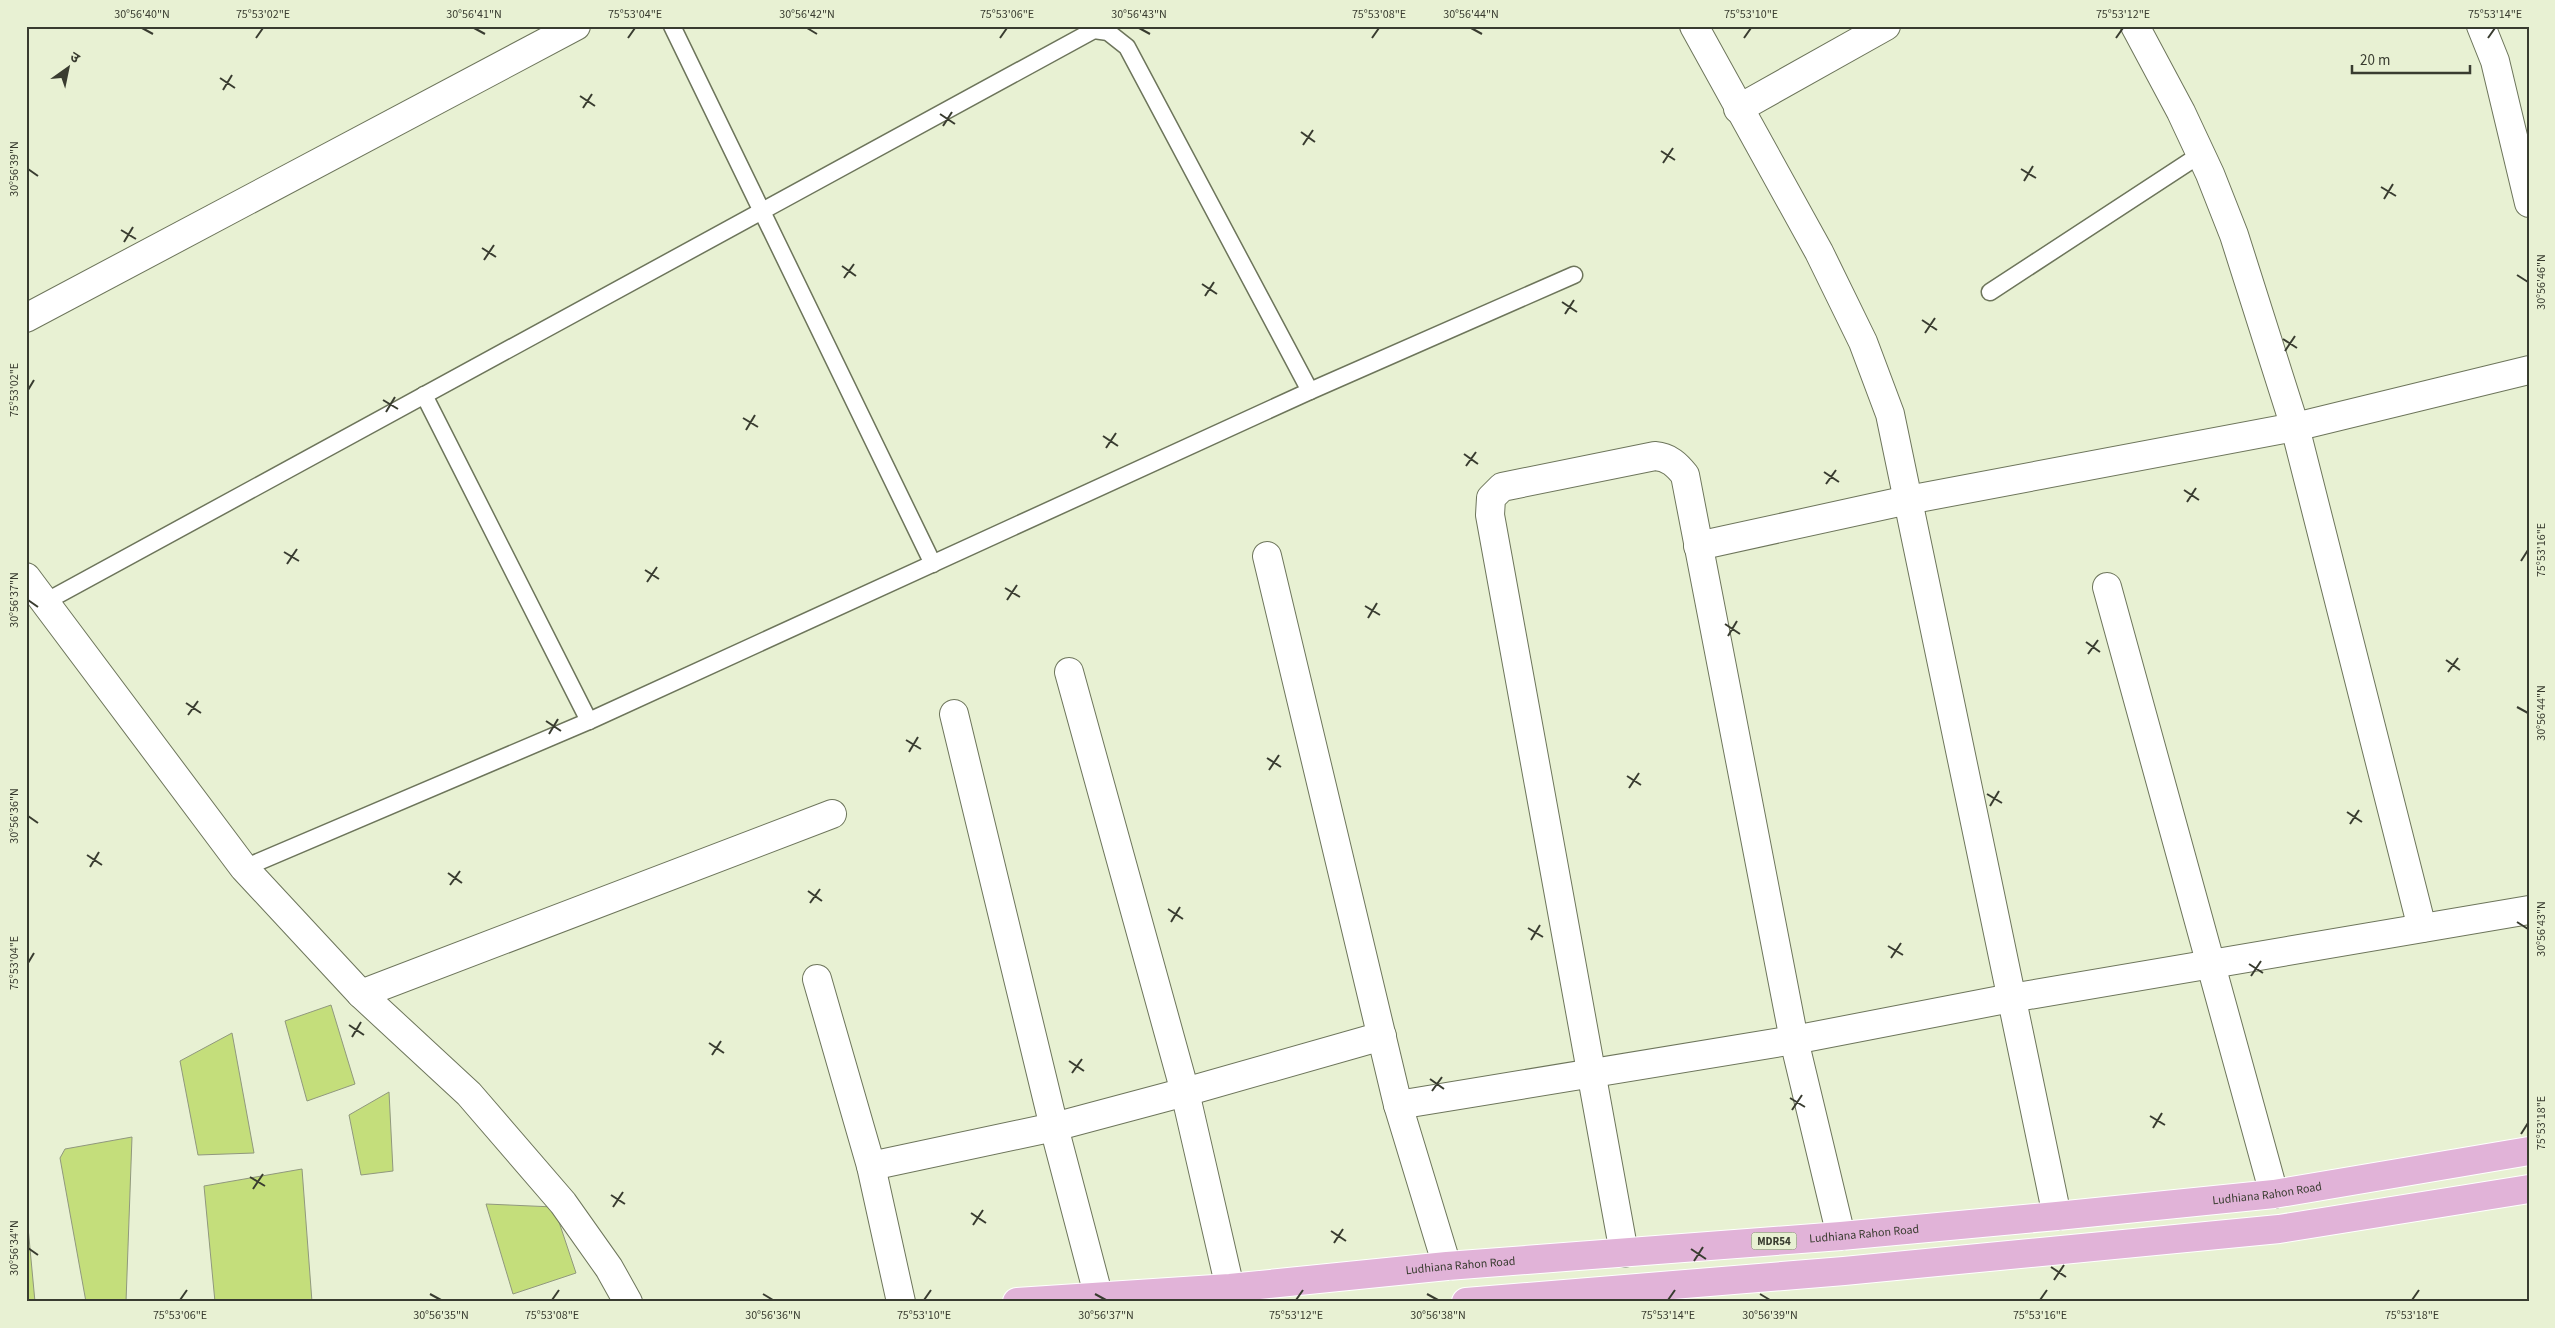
<svg xmlns="http://www.w3.org/2000/svg" width="2555" height="1328" viewBox="0 0 2555 1328" font-family="'Source Sans 3','Noto Sans Devanagari',sans-serif">
<style>
.building{fill:#c4de7b;stroke:#90987d}
.lines{fill:none;stroke-linecap:round;stroke-linejoin:round}
.lane-casing{stroke:#6d755b;stroke-width:19}
.street-casing{stroke:#6d755b;stroke-width:30}
.primary-casing{stroke:#fff;stroke-width:30}
.lane{stroke:#fff;stroke-width:16}
.street{stroke:#fff;stroke-width:28}
.primary{stroke:#e1b3d8;stroke-width:28}
.ticks{fill:none;stroke:#393c30;stroke-width:2}
.labels{text-anchor:middle;dominant-baseline:central;stroke-width:4;stroke-linejoin:round;paint-order:stroke}
.shield{fill:#e8f1d3;stroke:#6e7261;stroke-width:1}
.shield-label{font-size:11px;font-weight:bold;fill:#393c30}
.street-label{font-size:12px;fill:#393c30;stroke:#e8f1d3}
.neatline{fill:none;stroke:#393c30;stroke-width:2}
.ticks-label{font-size:12px;text-anchor:middle;fill:#393c30}
</style>
<rect width="100%" height="100%" fill="#e8f1d3"/>
<!-- building -->
<g class="building">
<polygon points="331,1005 355,1084 307,1101 285,1021"/>
<polygon points="232,1033 254,1153 198,1155 180,1061"/>
<polygon points="389,1092 393,1171 361,1175 349,1115"/>
<polygon points="132,1137 126,1302 86,1302 60,1158 65,1149"/>
<polygon points="302,1169 312,1302 215,1302 204,1186"/>
<polygon points="486,1204 554,1207 576,1273 513,1294"/>
<polygon points="28,1227 35,1302 26,1302 26,1228"/>
</g>
<g class="lines">
<defs>
<g id="lane">
<polyline points="672,26 933,564"/>
<polyline points="1990,292 2201,154"/>
<polyline points="424,395 589,721"/>
<polyline points="45,602 1094,30 1108,32 1127,47 1310,391"/>
<polyline points="244,868 589,721 1310,391 1574,275"/>
</g>
<g id="street">
<polyline points="1694,26 1819,252 1863,342 1890,414 2057,1216"/>
<polyline points="2135,26 2181,112 2210,174 2234,235 2295,427 2422,928"/>
<polyline points="2481,26 2495,61 2529,203"/>
<polyline points="1738,109 1886,26"/>
<polyline points="26,318 576,26"/>
<polyline points="1698,546 1908,500 2295,427 2529,370"/>
<polyline points="1267,556 1398,1105 1447,1266"/>
<polyline points="26,577 244,868 361,994 469,1094 563,1203 609,1268 628,1302"/>
<polyline points="2107,587 2274,1194"/>
<polyline points="1069,672 1185,1092 1230,1288"/>
<polyline points="954,714 1054,1127 1099,1298"/>
<polyline points="817,979 871,1166 901,1302"/>
<polyline points="361,994 832,814"/>
<polyline points="1398,1105 1794,1040 2011,998 2529,910"/>
<polyline points="871,1166 1054,1127 1185,1092 1382,1036"/>
<path d="M 1624,1253 L 1490,515 L 1491,498 L 1502,487 L 1655,456 C 1669,457 1677,465 1685,475 L 1794,1040 L 1841,1236"/>
</g>
<g id="primary">
<path id="s1" d="M 1017,1302 L 1230,1288 L 1447,1266 L 1841,1236 L 2057,1216 L 2274,1194 L 2529,1151"/>
<polyline points="1466,1302 1844,1271 2279,1229 2529,1189"/>
</g>
</defs>
<!-- lane casing -->
<use href="#lane" class="lane-casing"/>
<!-- street casing -->
<use href="#street" class="street-casing"/>
<!-- primary casing -->
<use href="#primary" class="primary-casing"/>
<!-- lane -->
<use href="#lane" class="lane"/>
<!-- street -->
<use href="#street" class="street"/>
<!-- primary -->
<use href="#primary" class="primary"/>
</g>
<!-- ticks -->
<path class="ticks" d="M 142,28 L 153,34M 474,28 L 485,34M 807,28 L 817,34M 1139,28 L 1150,34M 1471,28 L 1482,34M 256,38 L 263,28M 628,38 L 635,28M 1000,38 L 1007,28M 1372,38 L 1379,28M 1744,38 L 1751,28M 2116,38 L 2123,28M 2488,38 L 2495,28M 220,78 L 235,88M 223,90 L 232,75M 580,96 L 595,106M 583,108 L 592,94M 940,114 L 955,124M 943,126 L 952,112M 1301,132 L 1315,142M 1303,145 L 1313,130M 1661,151 L 1675,160M 1663,163 L 1673,148M 28,169 L 38,176M 2021,169 L 2036,178M 2024,181 L 2033,166M 2381,187 L 2396,196M 2384,199 L 2393,184M 121,230 L 136,239M 124,242 L 133,227M 482,248 L 496,257M 484,260 L 494,245M 842,266 L 856,276M 2517,275 L 2528,282M 844,278 L 854,264M 1202,284 L 1217,294M 1205,296 L 1214,282M 1562,302 L 1577,312M 1565,314 L 1574,300M 1922,320 L 1937,330M 1925,333 L 1935,318M 2283,339 L 2297,348M 2285,351 L 2295,336M 28,390 L 34,380M 383,400 L 398,409M 386,412 L 395,397M 743,418 L 758,427M 746,430 L 755,415M 1103,436 L 1118,446M 1106,448 L 1116,433M 1464,454 L 1478,464M 1466,466 L 1476,452M 1824,472 L 1839,482M 1826,484 L 1836,470M 2184,490 L 2199,500M 2187,502 L 2196,488M 284,552 L 299,561M 2521,561 L 2528,550M 287,564 L 297,549M 645,570 L 659,579M 647,582 L 657,567M 1005,588 L 1020,597M 28,600 L 38,607M 1007,600 L 1017,585M 1365,606 L 1380,615M 1368,618 L 1377,603M 1725,624 L 1740,634M 1728,636 L 1737,621M 2086,642 L 2100,652M 2088,654 L 2098,640M 2446,660 L 2460,670M 2448,672 L 2458,658M 186,703 L 201,713M 2517,707 L 2528,713M 188,715 L 198,701M 546,721 L 561,731M 549,734 L 558,719M 906,740 L 921,749M 909,752 L 918,737M 1267,758 L 1281,767M 1269,770 L 1279,755M 1627,776 L 1641,785M 1629,788 L 1639,773M 1987,794 L 2002,803M 1990,806 L 1999,791M 2347,812 L 2362,822M 28,816 L 38,823M 2350,824 L 2359,810M 87,855 L 102,865M 90,867 L 99,852M 448,873 L 462,883M 450,885 L 460,871M 808,891 L 822,901M 810,903 L 820,889M 1168,909 L 1183,919M 1171,922 L 1180,907M 2517,922 L 2528,929M 1528,928 L 1543,937M 1531,940 L 1540,925M 1888,946 L 1903,955M 1891,958 L 1901,943M 28,963 L 34,953M 2249,964 L 2263,973M 2251,976 L 2261,961M 349,1025 L 364,1035M 352,1037 L 361,1022M 709,1043 L 724,1053M 712,1055 L 721,1041M 1069,1061 L 1084,1071M 1072,1073 L 1082,1059M 1430,1079 L 1444,1089M 1432,1091 L 1442,1077M 1790,1098 L 1805,1107M 1792,1110 L 1802,1095M 2150,1116 L 2165,1125M 2153,1128 L 2162,1113M 2521,1134 L 2528,1123M 250,1177 L 265,1186M 253,1189 L 263,1174M 611,1195 L 625,1204M 613,1207 L 623,1192M 971,1213 L 986,1223M 973,1225 L 983,1210M 1331,1231 L 1346,1241M 1334,1243 L 1343,1229M 28,1248 L 38,1255M 1691,1249 L 1706,1259M 1694,1261 L 1703,1247M 2051,1267 L 2066,1277M 2054,1280 L 2064,1265M 430,1294 L 441,1300M 763,1294 L 773,1300M 1095,1294 L 1106,1300M 1427,1294 L 1438,1300M 1760,1294 L 1770,1300M 180,1300 L 187,1290M 552,1300 L 559,1290M 924,1300 L 931,1290M 1296,1300 L 1303,1290M 1668,1300 L 1675,1290M 2040,1300 L 2047,1290M 2412,1300 L 2419,1290"/>
<g class="labels">
<!-- shield labels -->
<rect class="shield" x="1751.5" y="1232.5" width="45" height="17" rx="4"/>
<g class="shield-label">
<text x="1774" y="1241">MDR54</text>
</g>
<!-- street labels -->
<g class="street-label">
<text stroke="none"><textPath href="#s1" startOffset="1255">Ludhiana Rahon Road</textPath></text>
<text stroke="none"><textPath href="#s1" startOffset="850">Ludhiana Rahon Road</textPath></text>
<text stroke="none"><textPath href="#s1" startOffset="445">Ludhiana Rahon Road</textPath></text>
</g>
</g>
<!-- border -->
<rect width="2555" height="1328" fill="none" stroke="#e8f1d3" stroke-width="55"/>
<!-- north arrow -->
<g transform="translate(68 68) rotate(33)" stroke="#e8f1d3" stroke-width="4" paint-order="stroke">
<path d="M0-4L9 19L0 12L-9 19Z" fill="#393c30"/>
<text y="-8" font-size="14" font-weight="bold" text-anchor="middle" fill="#393c30">उ</text>
</g>
<!-- scale -->
<path d="M2352 65v8h118v-8" fill="none" stroke="#393c30" stroke-width="2.5"/>
<text x="2360" y="65" font-size="15" fill="#393c30" stroke="#e8f1d3" stroke-width="4" paint-order="stroke">20 m</text>
<rect x="28" y="28" width="2500" height="1272" class="neatline"/>
<g class="ticks-label">
<text x="142" y="18">30°56'40"N</text>
<text x="263" y="18">75°53'02"E</text>
<text x="474" y="18">30°56'41"N</text>
<text x="635" y="18">75°53'04"E</text>
<text x="807" y="18">30°56'42"N</text>
<text x="1007" y="18">75°53'06"E</text>
<text x="1139" y="18">30°56'43"N</text>
<text x="1379" y="18">75°53'08"E</text>
<text x="1471" y="18">30°56'44"N</text>
<text x="1751" y="18">75°53'10"E</text>
<text x="2123" y="18">75°53'12"E</text>
<text x="2495" y="18">75°53'14"E</text>
<text transform="translate(14 169) rotate(-90)" y="4">30°56'39"N</text>
<text transform="translate(2541 282) rotate(-90)" y="4">30°56'46"N</text>
<text transform="translate(14 390) rotate(-90)" y="4">75°53'02"E</text>
<text transform="translate(2541 550) rotate(-90)" y="4">75°53'16"E</text>
<text transform="translate(14 600) rotate(-90)" y="4">30°56'37"N</text>
<text transform="translate(2541 713) rotate(-90)" y="4">30°56'44"N</text>
<text transform="translate(14 816) rotate(-90)" y="4">30°56'36"N</text>
<text transform="translate(2541 929) rotate(-90)" y="4">30°56'43"N</text>
<text transform="translate(14 963) rotate(-90)" y="4">75°53'04"E</text>
<text transform="translate(2541 1123) rotate(-90)" y="4">75°53'18"E</text>
<text transform="translate(14 1248) rotate(-90)" y="4">30°56'34"N</text>
<text x="180" y="1319">75°53'06"E</text>
<text x="441" y="1319">30°56'35"N</text>
<text x="552" y="1319">75°53'08"E</text>
<text x="773" y="1319">30°56'36"N</text>
<text x="924" y="1319">75°53'10"E</text>
<text x="1106" y="1319">30°56'37"N</text>
<text x="1296" y="1319">75°53'12"E</text>
<text x="1438" y="1319">30°56'38"N</text>
<text x="1668" y="1319">75°53'14"E</text>
<text x="1770" y="1319">30°56'39"N</text>
<text x="2040" y="1319">75°53'16"E</text>
<text x="2412" y="1319">75°53'18"E</text>
</g>
</svg>
